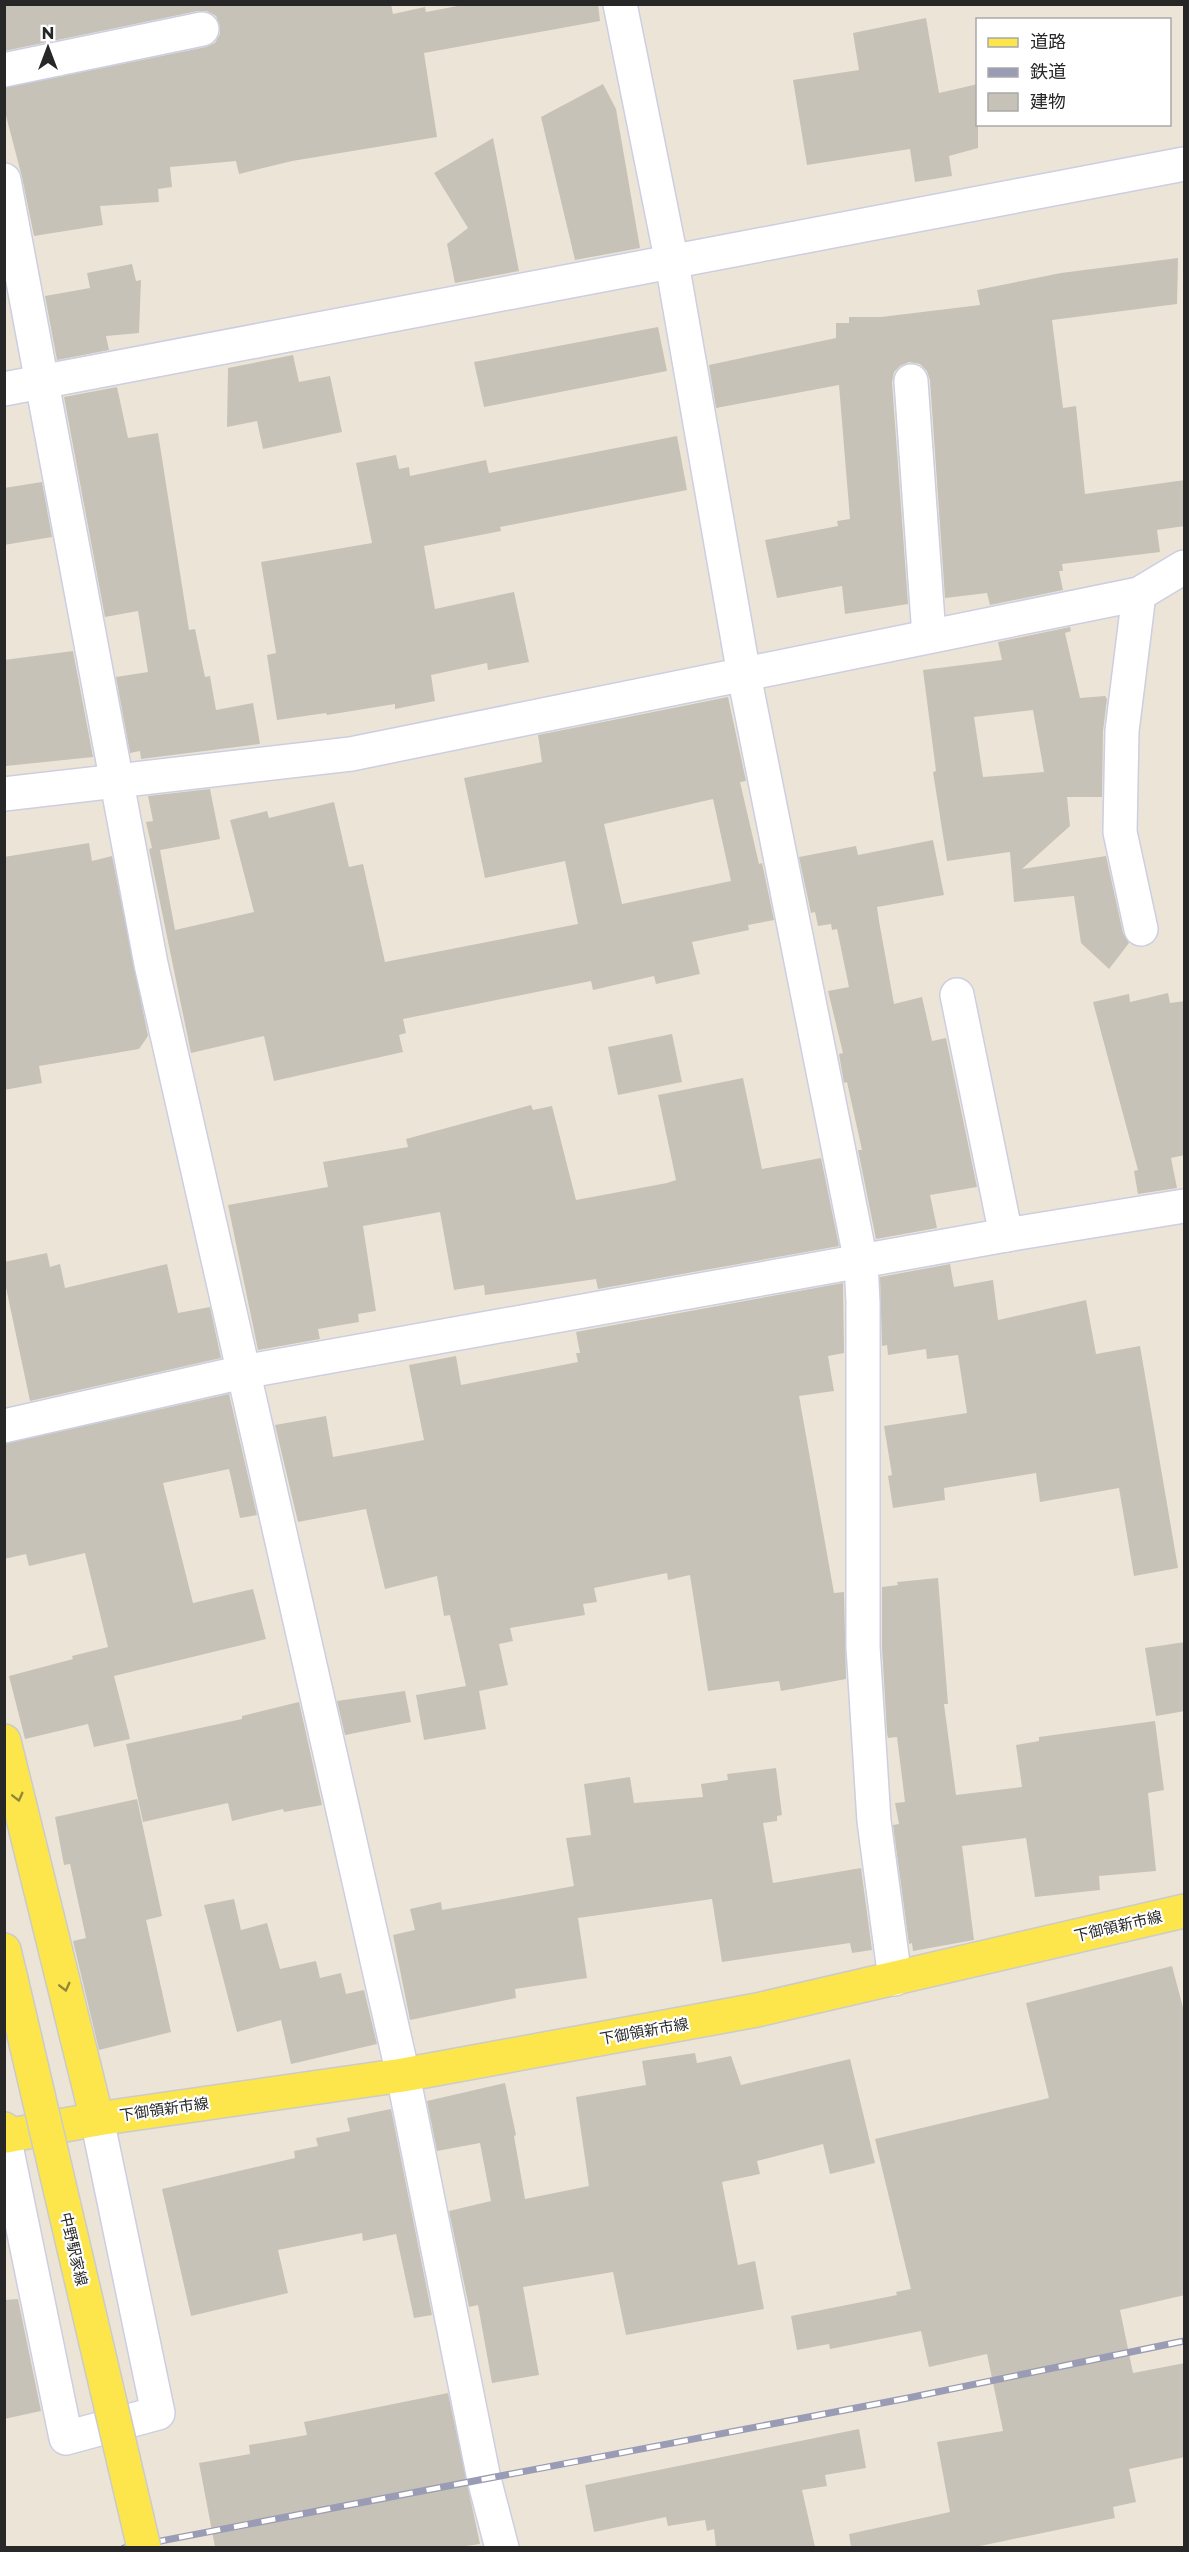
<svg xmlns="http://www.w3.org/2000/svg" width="1189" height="2552" viewBox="0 0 1189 2552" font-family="Montserrat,'Noto Sans JP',sans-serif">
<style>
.building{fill:#c6c2b7;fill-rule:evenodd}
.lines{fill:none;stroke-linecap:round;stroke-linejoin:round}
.minor-casing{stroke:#cccee2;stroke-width:36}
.major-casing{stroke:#cbcbcb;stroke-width:36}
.minor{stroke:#fff;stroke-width:33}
.major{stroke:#fce64c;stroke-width:33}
.rail-casing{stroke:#9a9bb4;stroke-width:7}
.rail{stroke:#fff;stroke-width:4.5;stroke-dasharray:14;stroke-linecap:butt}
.major-bridge-casing{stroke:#cbcbcb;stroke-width:36;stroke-linecap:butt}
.major-bridge{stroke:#fce64c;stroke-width:33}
.oneway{stroke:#92863a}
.labels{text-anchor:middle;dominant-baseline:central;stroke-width:4.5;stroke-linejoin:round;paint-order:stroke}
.street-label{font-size:15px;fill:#272727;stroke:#fff}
</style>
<rect width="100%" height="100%" fill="#ece5d7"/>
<!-- building -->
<g class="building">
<polygon points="4,4 391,4 393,14 425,7 426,12 468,4 598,4 600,21 424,53 437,137 292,161 239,174 236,161 170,167 172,187 158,189 159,202 100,206 103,225 34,236 22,177 4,108 4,88 206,47 215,43 220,34 220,26 216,16 207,11 198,11 4,51"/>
<polygon points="926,18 939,93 978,84 978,148 949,156 952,176 915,182 910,149 807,165 793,80 859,70 853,33"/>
<polygon points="603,84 616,109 640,248 575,260 541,117"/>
<polygon points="493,138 519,271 455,283 447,244 468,228 434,173"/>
<polygon points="1178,258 1177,304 1052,320 1063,408 1076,406 1085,494 1185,480 1185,526 1157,530 1160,552 1062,564 1063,571 1059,571 1063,590 990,605 987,593 945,598 930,380 927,371 920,364 909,362 900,366 894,372 892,382 908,604 845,614 842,586 777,598 765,540 838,526 837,521 850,519 839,385 716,408 709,365 836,338 836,323 849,323 849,317 881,317 980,305 977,290 1061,273"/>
<polygon points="132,264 136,281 141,280 139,333 106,336 109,350 57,360 45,296 90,288 87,273"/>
<polygon points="658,327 667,371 484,407 474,362"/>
<polygon points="293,355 299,382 330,376 342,432 263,449 257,421 227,427 228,368"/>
<polygon points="117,387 128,438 158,433 189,630 195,629 205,677 210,676 216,710 253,703 260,744 141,759 140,751 130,753 116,677 148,672 138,611 105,617 64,397"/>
<polygon points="677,436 687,490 500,527 501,531 424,546 435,609 514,592 529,662 488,670 487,663 431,675 435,701 395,709 395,704 327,715 326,713 277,720 267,655 276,653 261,562 372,543 356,463 396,455 399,469 409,467 410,476 486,460 489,473"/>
<polygon points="42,482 52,537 4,545 4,488"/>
<path d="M 1070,627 L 1071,631 L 1065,633 L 1080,698 L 1105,696 L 1107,699 L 1103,731 L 1102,797 L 1067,797 L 1070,826 L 1022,869 L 1106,856 L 1123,933 L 1129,943 L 1109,969 L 1081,943 L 1074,896 L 1014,902 L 1010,852 L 947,861 L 933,772 L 936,771 L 923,670 L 1002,660 L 998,642 ZM 1033,710 L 1044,772 L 983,777 L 974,717 Z"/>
<polygon points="73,651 93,757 6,766 4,660"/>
<path d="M 728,697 L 746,781 L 740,782 L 759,864 L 762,863 L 774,920 L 748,925 L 749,930 L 692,942 L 700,974 L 656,984 L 654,976 L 593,990 L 591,981 L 403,1019 L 406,1033 L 399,1035 L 403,1052 L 274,1081 L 264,1036 L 191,1053 L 149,849 L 152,848 L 146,822 L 153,821 L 148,796 L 210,789 L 220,839 L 160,850 L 175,930 L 254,912 L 230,820 L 267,811 L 269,818 L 334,802 L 349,867 L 363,864 L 385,962 L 390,961 L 578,924 L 565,861 L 485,878 L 464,778 L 542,762 L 538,735 ZM 713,799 L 731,881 L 622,904 L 604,824 Z"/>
<polygon points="933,840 944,895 877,907 879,921 894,1004 922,997 932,1041 946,1038 977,1187 930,1195 937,1228 876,1239 858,1150 862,1150 847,1082 844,1083 839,1054 843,1053 828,991 849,987 837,929 832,930 831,924 818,926 815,912 811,913 799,857 856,846 858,855"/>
<polygon points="89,843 92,861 112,856 148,1036 139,1049 39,1066 42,1083 4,1090 4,857"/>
<polygon points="1168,993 1170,1003 1185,1001 1185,1155 1171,1158 1177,1188 1138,1194 1134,1171 1138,1170 1093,1002 1129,994 1130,1002"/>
<polygon points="672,1034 682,1082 618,1095 608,1047"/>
<polygon points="743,1078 762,1169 821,1158 839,1246 598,1289 596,1279 485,1295 484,1285 454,1290 440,1212 363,1226 376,1311 358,1314 359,1322 318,1329 320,1339 258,1350 228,1205 328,1187 323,1162 408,1147 406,1139 531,1105 533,1110 552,1106 576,1200 667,1183 676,1180 658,1095"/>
<polygon points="47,1253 50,1267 60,1264 65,1288 167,1264 178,1313 210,1307 221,1358 30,1401 4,1278 4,1262"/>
<polygon points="950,1264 954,1287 993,1280 998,1320 1086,1300 1096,1354 1140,1346 1178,1568 1134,1576 1119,1488 1040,1502 1036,1473 944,1488 945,1500 893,1508 888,1476 892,1475 884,1426 967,1413 958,1355 927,1359 926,1349 888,1355 887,1345 882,1346 880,1277"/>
<polygon points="843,1283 844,1353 828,1356 834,1391 799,1396 834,1593 844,1592 846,1679 781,1691 779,1681 708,1691 690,1575 668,1580 667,1573 594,1588 597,1602 583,1604 585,1615 510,1628 513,1641 499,1644 508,1685 479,1691 486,1729 424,1740 416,1695 466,1686 450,1615 444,1616 437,1576 385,1589 366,1509 298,1522 275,1425 326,1416 333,1457 424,1440 409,1365 456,1356 461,1385 578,1362 576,1353 580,1353 576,1332"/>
<polygon points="229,1394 257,1515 240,1518 229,1469 163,1483 193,1603 253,1589 266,1639 114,1676 130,1739 94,1747 88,1724 25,1739 9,1676 73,1659 72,1656 108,1647 85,1553 29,1566 26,1554 4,1559 4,1444"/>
<polygon points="938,1578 948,1704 944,1704 956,1795 1022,1787 1016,1745 1039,1741 1039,1737 1155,1721 1164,1790 1148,1793 1156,1871 1099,1876 1100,1890 1035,1897 1026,1838 962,1846 974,1940 913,1951 912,1943 909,1944 893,1825 899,1824 895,1803 905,1802 897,1737 888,1738 887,1733 882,1646 882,1587 898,1585 897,1582"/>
<polygon points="1185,1642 1185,1711 1156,1716 1145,1648"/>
<polygon points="405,1691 411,1722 345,1735 337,1701"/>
<polygon points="299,1702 322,1805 284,1812 283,1809 232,1821 228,1803 143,1822 126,1744 242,1719 242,1716"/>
<polygon points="776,1768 782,1815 777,1816 777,1821 763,1823 773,1883 861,1868 872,1950 852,1953 850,1943 722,1962 712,1899 578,1918 587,1978 515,1989 516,1998 410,2020 393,1935 415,1930 410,1909 441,1902 442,1910 574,1886 566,1838 591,1835 584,1784 630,1777 634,1803 703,1797 701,1784 728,1780 727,1774"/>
<polygon points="137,1799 162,1916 146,1920 171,2032 99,2050 73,1941 86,1938 70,1864 64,1865 55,1817"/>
<polygon points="234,1899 241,1930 267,1923 280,1969 316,1961 320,1978 341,1973 346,1994 364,1990 377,2044 291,2064 281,2020 237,2032 204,1905"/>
<polygon points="1172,1966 1185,2015 1185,2295 1120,2310 1133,2373 1185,2363 1185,2457 1129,2469 1136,2502 1113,2507 1115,2518 975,2547 851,2547 849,2534 950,2512 937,2442 1003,2431 987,2354 929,2367 921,2331 830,2349 829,2344 797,2350 791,2316 897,2295 896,2292 911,2289 875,2139 1049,2098 1026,2003"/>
<polygon points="695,2053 697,2063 731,2056 741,2085 850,2059 875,2163 830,2174 823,2144 757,2161 760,2174 722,2182 738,2265 755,2261 764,2309 626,2335 613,2272 523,2287 539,2375 492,2383 478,2305 469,2307 449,2211 491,2201 480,2143 437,2151 427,2101 505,2083 516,2135 514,2136 525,2199 589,2186 576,2097 646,2085 642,2061"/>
<polygon points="391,2109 432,2315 414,2318 396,2234 363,2241 362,2233 278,2250 288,2293 191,2316 162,2189 295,2158 294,2151 318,2146 316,2138 350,2131 347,2118"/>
<polygon points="18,2299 41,2411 4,2419 4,2300"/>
<polygon points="448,2393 480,2544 459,2547 215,2547 199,2463 250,2454 249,2445 307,2435 304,2422"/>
<polygon points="859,2429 866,2468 825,2475 827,2486 802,2490 815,2547 716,2547 714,2529 707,2531 705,2520 668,2526 666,2517 594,2532 585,2485"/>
</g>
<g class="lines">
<defs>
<g id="minor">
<polyline points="620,4 672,263 744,675 861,1262 863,1302 863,1647 874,1821 895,1979"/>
<polyline points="4,70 202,29"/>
<polyline points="4,180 151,964 403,2075 484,2479 502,2548"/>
<polyline points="911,381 929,636"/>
<polyline points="4,389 1184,164"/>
<polyline points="1139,594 1122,731 1120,832 1141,929"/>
<polyline points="4,794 351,754 1139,594 1184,567"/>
<polyline points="957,995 1006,1235"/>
<polyline points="4,1426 243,1372 1006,1235 1184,1206"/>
<polyline points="4,2136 66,2438 158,2413 97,2119"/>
</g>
<g id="major">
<polyline points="4,1741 97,2119"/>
<polyline points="4,1950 11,1979"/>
<polyline points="4,2129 6,2136 97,2119 403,2075 757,2010 1184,1911"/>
</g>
</defs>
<!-- minor casing -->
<use href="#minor" class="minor-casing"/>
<!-- major casing -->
<use href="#major" class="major-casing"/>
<!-- minor -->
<use href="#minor" class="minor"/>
<!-- major -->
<use href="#major" class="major"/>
<defs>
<polyline id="rail" points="124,2548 908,2398 1184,2341"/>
</defs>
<!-- rail casing -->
<use href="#rail" class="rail-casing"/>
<!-- rail -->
<use href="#rail" class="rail"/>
<defs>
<polyline id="major-bridge" points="11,1979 144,2548"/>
</defs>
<!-- major-bridge casing -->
<use href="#major-bridge" class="major-bridge-casing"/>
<!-- major-bridge -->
<use href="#major-bridge" class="major-bridge"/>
</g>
<!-- one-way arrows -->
<defs><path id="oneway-chevron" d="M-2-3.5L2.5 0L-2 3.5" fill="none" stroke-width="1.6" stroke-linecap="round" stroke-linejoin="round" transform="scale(1.5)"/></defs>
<g class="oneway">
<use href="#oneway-chevron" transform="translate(18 1797) rotate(76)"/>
<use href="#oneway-chevron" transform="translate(65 1987) rotate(76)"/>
</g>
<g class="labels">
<!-- street labels -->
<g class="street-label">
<text transform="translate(1118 1926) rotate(-13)">下御領新市線</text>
<text transform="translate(644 2031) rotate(-10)">下御領新市線</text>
<text transform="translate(164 2109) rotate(-8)">下御領新市線</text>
<text transform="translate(74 2249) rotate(77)">中野駅家線</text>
</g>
</g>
<!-- border -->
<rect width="1189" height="2552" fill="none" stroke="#272727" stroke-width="12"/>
<!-- legend -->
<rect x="976" y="18" width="195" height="108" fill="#ffffff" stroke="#a9a9a9" stroke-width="1.5"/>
<rect x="988" y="38" width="30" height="9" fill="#fce64c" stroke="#a9a9a9" stroke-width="1.5"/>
<text x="1030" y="48" font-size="18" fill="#272727">道路</text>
<rect x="988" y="68" width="30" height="9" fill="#9a9bb4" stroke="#a9a9a9" stroke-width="1.5"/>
<text x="1030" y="78" font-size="18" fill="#272727">鉄道</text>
<rect x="988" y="93" width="30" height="18" fill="#c6c2b7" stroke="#a9a9a9" stroke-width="1.5"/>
<text x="1030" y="108" font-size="18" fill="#272727">建物</text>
<!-- north arrow -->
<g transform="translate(48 48)" stroke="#ffffff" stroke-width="4.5" paint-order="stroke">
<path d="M0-4.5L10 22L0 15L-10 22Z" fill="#272727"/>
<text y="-9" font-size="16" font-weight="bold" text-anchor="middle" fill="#272727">N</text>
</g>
</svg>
